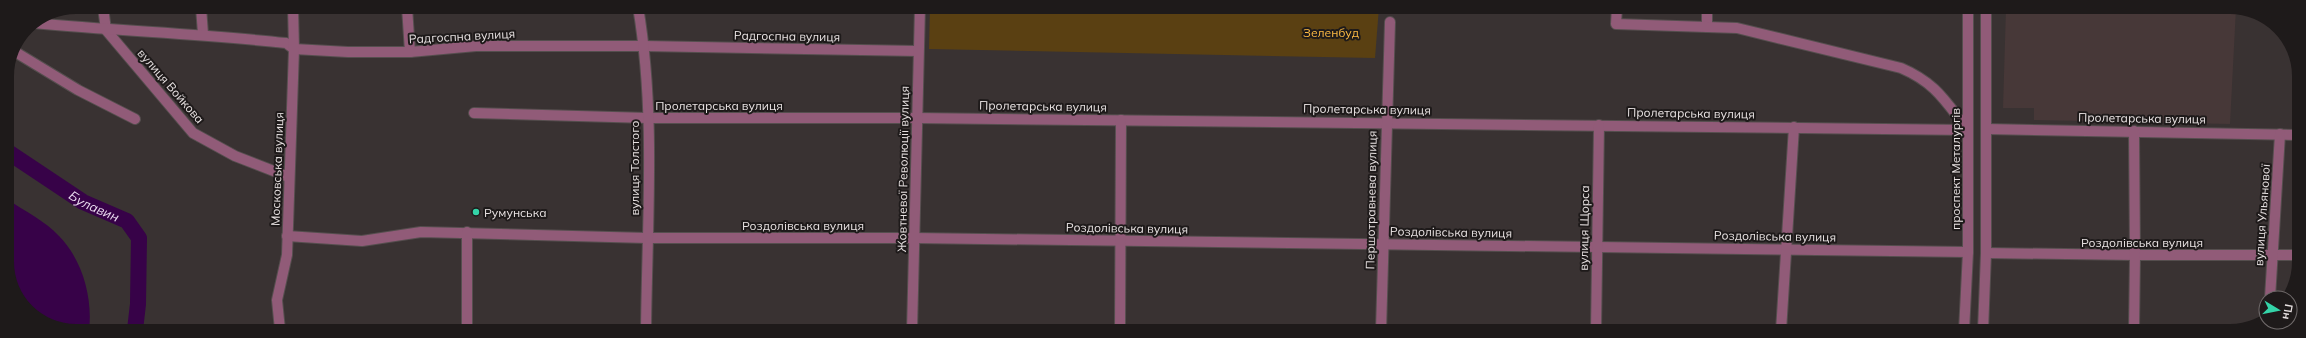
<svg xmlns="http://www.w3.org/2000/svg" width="2306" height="338" viewBox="0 0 2306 338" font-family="Mulish,sans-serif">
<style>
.built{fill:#473838}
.green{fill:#5a4012}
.water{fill:#370248}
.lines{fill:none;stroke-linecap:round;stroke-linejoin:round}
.river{stroke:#370248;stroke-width:16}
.minor-casing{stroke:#554e4e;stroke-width:12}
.tertiary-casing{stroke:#554e4e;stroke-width:12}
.minor{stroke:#915b78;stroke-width:10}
.tertiary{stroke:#915b78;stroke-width:10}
.poi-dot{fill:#34d4a8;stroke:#1e1a1a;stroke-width:1.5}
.labels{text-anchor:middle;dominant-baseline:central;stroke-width:4;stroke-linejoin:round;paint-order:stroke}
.park-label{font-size:12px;fill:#fdba43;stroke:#1e1a1a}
.street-label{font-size:12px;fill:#e8e2e2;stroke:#1e1a1a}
.poi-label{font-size:12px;fill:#e8e2e2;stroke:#1e1a1a;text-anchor:start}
.water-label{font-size:13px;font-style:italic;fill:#ecdef2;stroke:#1e1a1a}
</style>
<rect width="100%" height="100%" fill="#393232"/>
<!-- built -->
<polygon class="built" points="2006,8 2236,8 2230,124 2034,120 2034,108 2003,108"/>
<!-- green -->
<polygon class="green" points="930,7 1379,7 1375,58 929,49"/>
<!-- water -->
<path class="water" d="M 8,200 C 25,211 45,221 59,236 C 82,259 93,298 89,330 L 67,330 L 31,314 L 9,280 Z"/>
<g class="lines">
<!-- river -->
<path class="river" id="s1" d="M 8,152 L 83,202 L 127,221 L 139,238 L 138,304 L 135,330"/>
<defs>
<g id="minor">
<polyline points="103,7 106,30 193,133 235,156 289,177"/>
<polyline points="201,7 203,34"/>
<polyline points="407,7 410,52"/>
<path d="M 34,23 C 118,31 202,34 286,43 L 294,49 L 348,52 L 410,52 L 476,46 L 644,46 L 918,51"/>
<polyline points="1707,27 1707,7"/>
<polyline points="12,50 78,90 135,119"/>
<path d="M 474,113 L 648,118 L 916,118 L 1968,130 C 1945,101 1936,83 1901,68 L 1737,28 L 1616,24 L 1617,7"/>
<polyline points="1986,129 2298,135"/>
<polyline points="287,236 362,241 421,232 647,238 914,238 1968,252"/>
<polyline points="1986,253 2135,255 2298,255"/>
<polyline points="2270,298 2280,134"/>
<polyline points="280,330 277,300 287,255 294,49 293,7"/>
<polyline points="467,331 467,232"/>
<polyline points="912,331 920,7"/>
<polyline points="1120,331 1121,120"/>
<polyline points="1381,331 1390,22"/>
<polyline points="1596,331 1599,125"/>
<polyline points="1781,331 1794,127"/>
<polyline points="2134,331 2135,255 2134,131"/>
</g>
<g id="tertiary">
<path d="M 638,7 C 656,113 647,223 646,331"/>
<polyline points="1964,331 1968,252 1968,7"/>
<polyline points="1983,331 1986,253 1986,7"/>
</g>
</defs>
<!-- minor casing -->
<use href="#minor" class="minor-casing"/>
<!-- tertiary casing -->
<use href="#tertiary" class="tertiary-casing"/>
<!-- minor -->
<use href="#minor" class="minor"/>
<!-- tertiary -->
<use href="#tertiary" class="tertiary"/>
</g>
<!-- markers -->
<circle class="poi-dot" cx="476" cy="212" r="4"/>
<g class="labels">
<!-- park labels -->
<g class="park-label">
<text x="1331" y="32">Зеленбуд</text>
</g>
<!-- street labels -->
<g class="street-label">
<text transform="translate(462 36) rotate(-3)">Радгоспна вулиця</text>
<text transform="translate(787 36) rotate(1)">Радгоспна вулиця</text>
<text transform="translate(171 86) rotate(49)">вулиця Войкова</text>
<text x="719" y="105">Пролетарська вулиця</text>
<text transform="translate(1043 106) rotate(1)">Пролетарська вулиця</text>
<text transform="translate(1367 109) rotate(1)">Пролетарська вулиця</text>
<text transform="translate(1691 113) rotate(1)">Пролетарська вулиця</text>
<text transform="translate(2142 118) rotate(1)">Пролетарська вулиця</text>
<text transform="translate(634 168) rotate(-90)">вулиця Толстого</text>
<text transform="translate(277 169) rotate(-88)">Московська вулиця</text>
<text transform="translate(903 169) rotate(-89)">Жовтневої Революції вулиця</text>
<text transform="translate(1955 169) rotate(-90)">проспект Металургів</text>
<text transform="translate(1371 200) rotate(-89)">Першотравнева вулиця</text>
<text transform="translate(2262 215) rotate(-86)">вулиця Ульянової</text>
<text x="803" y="225">Роздолівська вулиця</text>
<text transform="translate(1127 228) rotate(1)">Роздолівська вулиця</text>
<text transform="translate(1584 228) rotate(-89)">вулиця Щорса</text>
<text transform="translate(1451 232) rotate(1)">Роздолівська вулиця</text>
<text transform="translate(1775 236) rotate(1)">Роздолівська вулиця</text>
<text x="2142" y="242">Роздолівська вулиця</text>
</g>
<!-- poi labels -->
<g class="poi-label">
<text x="484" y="212">Румунська</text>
</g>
<!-- water labels -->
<g class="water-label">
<text stroke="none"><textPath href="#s1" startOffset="102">Булавин</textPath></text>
</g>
</g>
<!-- crop -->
<path d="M0 0H2306V338H0ZM76 14H2230A62 62 0 0 1 2292 76V262A62 62 0 0 1 2230 324H76A62 62 0 0 1 14 262V76A62 62 0 0 1 76 14Z" fill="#1e1a1a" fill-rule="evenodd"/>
<!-- north arrow -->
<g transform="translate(2278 310) rotate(100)"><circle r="19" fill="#1e1a1a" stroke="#6f6a6a"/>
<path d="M0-3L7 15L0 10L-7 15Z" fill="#34d4a8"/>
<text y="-6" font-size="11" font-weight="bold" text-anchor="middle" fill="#e8e2e2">Пн</text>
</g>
</svg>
